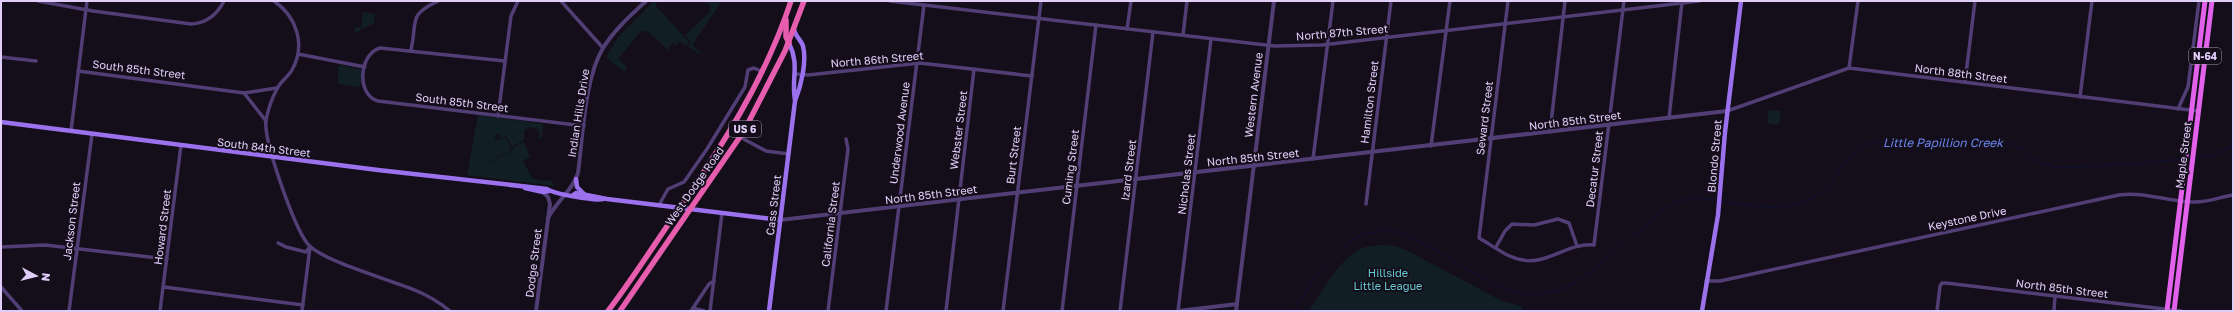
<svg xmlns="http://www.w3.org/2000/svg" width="2234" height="312" viewBox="0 0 2234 312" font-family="'Golos Text',sans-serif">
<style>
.green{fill:#111f25}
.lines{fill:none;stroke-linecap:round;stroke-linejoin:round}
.stream{stroke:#0e1034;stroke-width:1}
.minor{stroke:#513e75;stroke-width:3.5}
.tertiary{stroke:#513e75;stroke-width:4}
.secondary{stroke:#9b71ed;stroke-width:4.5}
.primary{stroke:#e362ec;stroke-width:5}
.trunk{stroke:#e65dae;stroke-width:5.5}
.labels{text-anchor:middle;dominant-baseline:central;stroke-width:4;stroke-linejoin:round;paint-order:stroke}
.shield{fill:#140e1b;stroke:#a394b6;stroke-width:1}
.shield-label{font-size:10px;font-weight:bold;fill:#e0cef9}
.street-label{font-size:11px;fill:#e0cef9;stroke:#140e1b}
.park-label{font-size:11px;fill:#64c8cf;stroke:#140e1b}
.water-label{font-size:12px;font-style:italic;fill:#6986ec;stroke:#140e1b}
</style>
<rect width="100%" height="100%" fill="#140e1b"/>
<!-- green -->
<g class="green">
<polygon points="654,1 657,3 655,5 689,42 686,46 680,41 676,45 673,43 668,49 669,53 662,44 646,30 643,33 641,31 618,59 627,67 626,71 623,71 607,58 608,56 606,57 619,36"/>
<polygon points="706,1 722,1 692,45 700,52 699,54 688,46 691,42 685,35 711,11 709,9 711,6"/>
<polygon points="363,12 375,14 374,23 355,33 355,27 361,28"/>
<polygon points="341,65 361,70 362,73 360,87 338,84 338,68"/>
<polygon points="1769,110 1781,111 1779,125 1767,123"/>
<polygon points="478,115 543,124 542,138 538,139 540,134 536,128 529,127 524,131 524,140 512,147 506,136 500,138 498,134 496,134 494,138 499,139 492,143 505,137 512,150 489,162 486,157 489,163 513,150 512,148 524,142 530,157 523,161 532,178 541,181 551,180 555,186 467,175"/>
<path d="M 1382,245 L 1395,246 L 1408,251 L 1502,301 L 1521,306 L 1522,311 L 1309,311 C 1323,291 1337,263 1358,250 C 1365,246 1374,246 1382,245 Z"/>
</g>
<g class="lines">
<!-- stream -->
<g class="stream">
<polyline points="2194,158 2215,155 2233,145"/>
<path d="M 1720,201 C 1757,207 1798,215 1828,186 C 1837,176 1845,163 1854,152 L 1859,147 L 1873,142 L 2009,143 L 2023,149 L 2033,159 L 2057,168 L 2132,164 L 2183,159"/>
<path d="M 1294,311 C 1313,281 1333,242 1370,233 C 1375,232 1380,229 1385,229 C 1406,231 1457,263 1477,275 C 1498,287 1518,297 1542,294 C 1579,289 1599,264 1625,242 C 1631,236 1638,232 1644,227 C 1656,216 1668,204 1684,200 C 1695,197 1706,199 1717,200"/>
</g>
<!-- minor -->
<g class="minor">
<path d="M 38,1 L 93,11 L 191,24 C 207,23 217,15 224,1"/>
<path d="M 274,1 C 297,17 306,45 292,70 C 288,77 280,82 277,89 C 272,98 268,110 266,120 C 263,140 294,226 307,243 C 320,261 392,280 417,291 C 429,296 440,303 450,311"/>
<polyline points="561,1 603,48"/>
<polyline points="890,1 1275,46 1322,45 1699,1"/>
<path d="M 1508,1 L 1479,238 C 1492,245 1507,258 1523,260 C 1547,265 1569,242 1594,245 L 1624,1"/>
<polyline points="1127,29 1131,1"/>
<polyline points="1183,35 1187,1"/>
<path d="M 411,50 C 418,20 407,16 438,1"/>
<polyline points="298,54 365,67"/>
<polyline points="1,57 36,61"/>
<path d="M 505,61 L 380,48 C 359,54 356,95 378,101 L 584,126"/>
<polyline points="1849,68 1858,1"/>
<polyline points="78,71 244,93 277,88"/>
<polyline points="795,74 808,75 920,63 1032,76"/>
<polyline points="1965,82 1975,1"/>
<polyline points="244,93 266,121"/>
<polyline points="2080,97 2092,1"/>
<polyline points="2178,109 2188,87 2199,1"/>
<polyline points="1727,111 1849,68 2198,111"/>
<polyline points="498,116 511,16 518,1"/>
<polyline points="1669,118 1682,2"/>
<polyline points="71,131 87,1"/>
<polyline points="1550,132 1565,1"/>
<polyline points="740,137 766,151 789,154"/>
<polyline points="1431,146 1450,1"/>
<polyline points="1313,159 1333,1"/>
<polyline points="1366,204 1391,1"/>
<polyline points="659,205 668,189 684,182 707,149 745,87 748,70 754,68 763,72"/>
<polyline points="278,243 286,247 306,252 309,248"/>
<polyline points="1,247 45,245 167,259"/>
<polyline points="1496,247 1505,231 1512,224 1534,225 1558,219 1569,223 1577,246"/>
<path d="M 1706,281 L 1720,281 L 2119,195 C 2143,191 2169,202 2193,202 C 2206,203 2220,197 2233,195"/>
<polyline points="1,287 22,311"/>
<polyline points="164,287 303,305"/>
<polyline points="693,308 704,311"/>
<polyline points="69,311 92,134"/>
<polyline points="160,311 181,145"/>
<polyline points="302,311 310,247"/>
<polyline points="691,311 709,284 714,281"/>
<polyline points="710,311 722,213"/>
<polyline points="828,311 848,149 846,139"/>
<polyline points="886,311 924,5"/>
<polyline points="946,311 974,69"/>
<polyline points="1003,311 1041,1"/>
<polyline points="1062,311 1096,25"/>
<polyline points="1120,311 1153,32"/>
<polyline points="1178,311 1211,39"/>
<polyline points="1937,311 1940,286 1942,283 1946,283 2181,311"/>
<polyline points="2054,311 2055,296"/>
</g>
<!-- tertiary -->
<g class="tertiary">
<path d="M 548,218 C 556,202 573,190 578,173 C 583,136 584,80 603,48 C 614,30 630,16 646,1"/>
<polyline points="780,220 1727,111"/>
<polyline points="536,311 550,204 548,197 543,192"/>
<polyline points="1178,311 1237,304"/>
<polyline points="1236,311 1274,1"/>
</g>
<!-- secondary -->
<g class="secondary">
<path d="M 789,43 C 800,66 791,77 795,100"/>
<path d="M 1,122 L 378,170 L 547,189 C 554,194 594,201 603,199"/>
<polyline points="576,179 577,187 584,194"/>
<polyline points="525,188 543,192 549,191"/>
<polyline points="573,195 576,193 607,199 780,220"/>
<path d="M 769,311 L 795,101 C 801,86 807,62 803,46 C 801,40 795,36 794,29"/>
<polyline points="1702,311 1718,215 1725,132 1741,1"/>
</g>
<!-- primary -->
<g class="primary">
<polyline points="2167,311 2205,1"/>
<polyline points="2174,311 2212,1"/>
</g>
<!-- trunk -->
<g class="trunk">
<polyline points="786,20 786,37 789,43"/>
<path d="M 608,311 C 631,281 652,248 674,216 C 721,148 765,80 791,1"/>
<polyline points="620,311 744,131 785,51 804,1"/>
</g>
</g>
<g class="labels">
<!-- shield labels -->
<g class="shield">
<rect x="2189" y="48" width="32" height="16" rx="3"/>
<rect x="729" y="121" width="32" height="16" rx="3"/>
</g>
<g class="shield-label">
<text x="2205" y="56">N-64</text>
<text x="745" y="129">US 6</text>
</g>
<!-- street labels -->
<g class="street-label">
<text transform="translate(1342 32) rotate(-5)">North 87th Street</text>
<text transform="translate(877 59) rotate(-5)">North 86th Street</text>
<text transform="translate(139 69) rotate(7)">South 85th Street</text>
<text transform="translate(1961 73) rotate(7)">North 88th Street</text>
<text transform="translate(1253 95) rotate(-83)">Western Avenue</text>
<text transform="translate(462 102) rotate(7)">South 85th Street</text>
<text transform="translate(1369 102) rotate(-83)">Hamilton Street</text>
<text transform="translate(578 113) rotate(-81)">Indian Hills Drive</text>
<text transform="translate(1484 118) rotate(-83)">Seward Street</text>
<text transform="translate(1575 120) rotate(-7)">North 85th Street</text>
<text transform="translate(958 130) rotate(-83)">Webster Street</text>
<text transform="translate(899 133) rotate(-83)">Underwood Avenue</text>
<text transform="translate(264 147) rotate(7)">South 84th Street</text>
<text transform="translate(1013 155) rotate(-83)">Burt Street</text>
<text transform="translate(2183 155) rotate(-83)">Maple Street</text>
<text transform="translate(1714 156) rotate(-85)">Blondo Street</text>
<text transform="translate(1253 157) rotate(-6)">North 85th Street</text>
<text transform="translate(1070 167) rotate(-83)">Cuming Street</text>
<text transform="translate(1594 169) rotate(-83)">Decatur Street</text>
<text transform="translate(1128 170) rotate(-83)">Izard Street</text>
<text transform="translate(1186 174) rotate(-83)">Nicholas Street</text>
<text transform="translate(694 186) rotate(-55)">West Dodge Road</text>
<text transform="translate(931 194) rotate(-7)">North 85th Street</text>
<text transform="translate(773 205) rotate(-83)">Cass Street</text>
<text transform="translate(1967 218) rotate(-12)">Keystone Drive</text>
<text transform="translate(71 221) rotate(-83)">Jackson Street</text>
<text transform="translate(830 224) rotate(-83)">California Street</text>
<text transform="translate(162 227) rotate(-83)">Howard Street</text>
<text transform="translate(533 263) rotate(-83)">Dodge Street</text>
<text transform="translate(2062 288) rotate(7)">North 85th Street</text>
</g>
<!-- park labels -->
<g class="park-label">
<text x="1388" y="272">Hillside<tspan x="1388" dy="13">Little League</tspan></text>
</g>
<!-- water labels -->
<g class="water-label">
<text x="1943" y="142">Little Papillion Creek</text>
</g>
</g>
<!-- border -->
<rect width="2234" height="312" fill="none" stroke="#e0cef9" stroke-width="4"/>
<!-- north arrow -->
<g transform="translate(36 276) rotate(97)" stroke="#140e1b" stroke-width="3" paint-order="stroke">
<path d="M0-3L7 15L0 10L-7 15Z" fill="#e0cef9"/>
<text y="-6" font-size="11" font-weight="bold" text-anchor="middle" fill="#e0cef9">N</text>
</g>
</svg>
